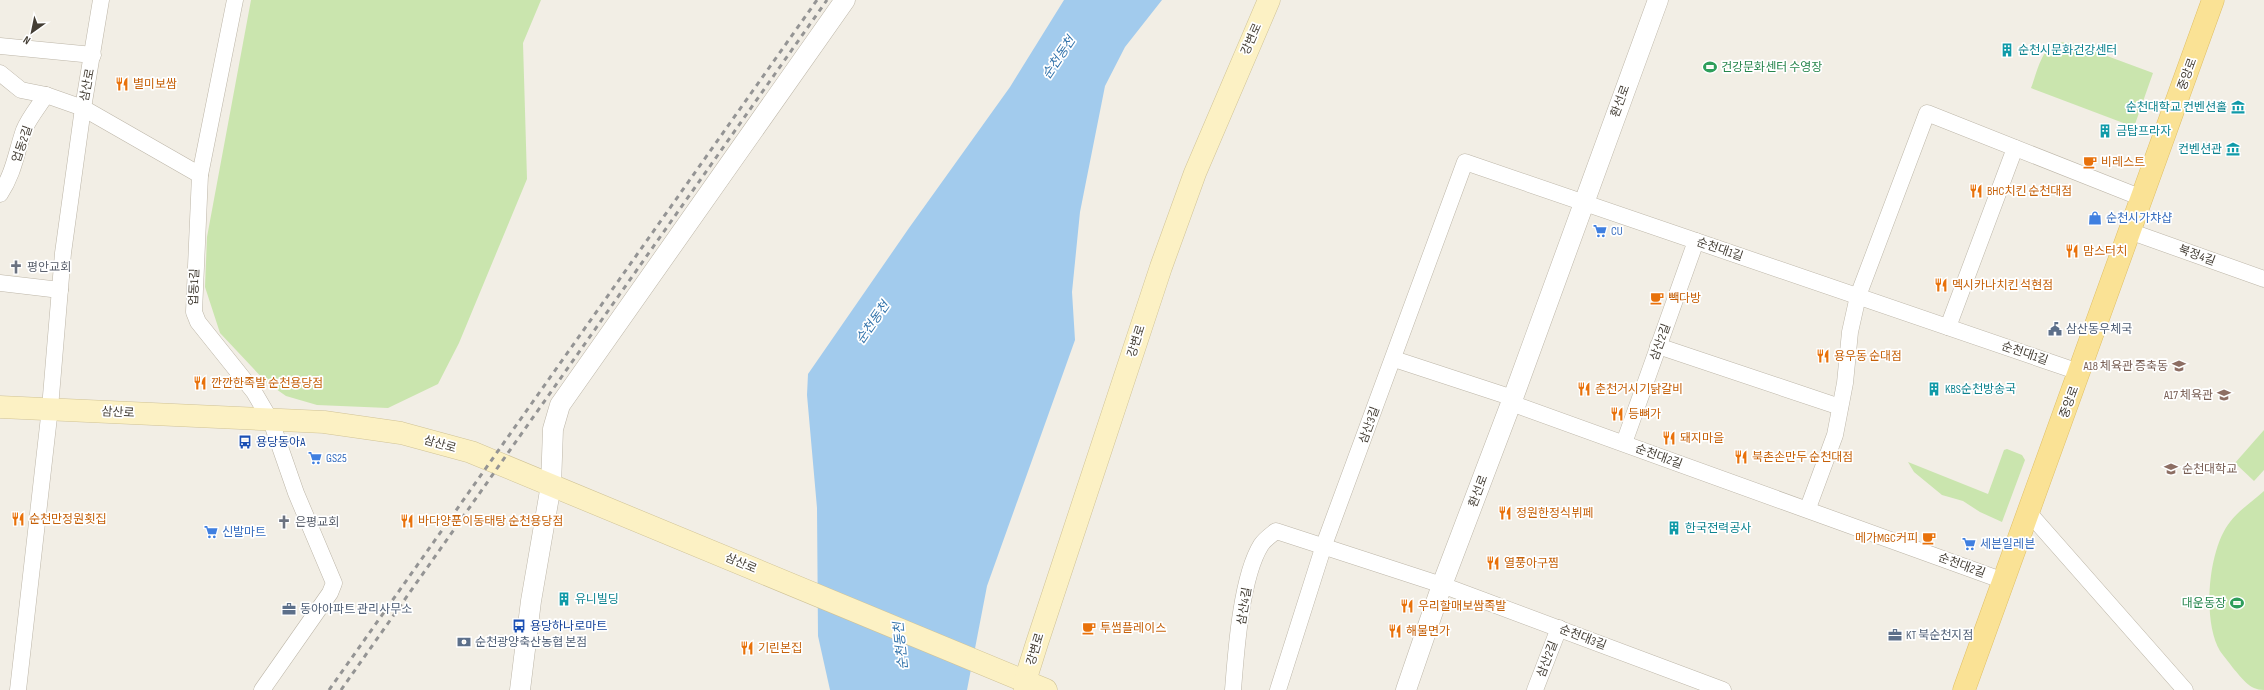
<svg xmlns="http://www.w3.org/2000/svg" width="2264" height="690" font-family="'Sofia Sans Condensed','Noto Sans KR',sans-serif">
<rect width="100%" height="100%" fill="#f2eee5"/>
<g fill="#cae5ae">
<path d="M251,0H541L523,43L527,179L459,343L438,384L388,408L317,405L286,396L266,382L220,333L205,287L207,237Z"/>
<path d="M2058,42L2072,43L2153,73L2134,127L2031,88C2037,73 2041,48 2058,42Z"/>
<path d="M2264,430V470L2254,481L2235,463Z"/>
<path d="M2007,449L2022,455L2025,460L2002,522L1980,512L1963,501L1942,495L1914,472L1908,462L1988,494L2004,450Z"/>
<path d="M2264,491V690C2249,690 2242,678 2233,668C2229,662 2224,657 2220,651C2202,621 2208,549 2230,522C2239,510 2253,501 2264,491Z"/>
</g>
<path fill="#a2cbed" d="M1064,0H1162L1125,47L1105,86L1080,212L1072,292L1075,340L987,586L967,690H830L818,636L817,508L807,395L808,374L909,228L1010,87Z"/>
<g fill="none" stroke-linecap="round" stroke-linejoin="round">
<g stroke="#bdb6a8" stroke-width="17">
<g id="minor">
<path d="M235,0L200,175L194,312L198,322L254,392L271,421L296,493L334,583L330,593L262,690"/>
<path d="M0,46L93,55"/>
<path d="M0,73L21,90L46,95L83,108L200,175"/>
<path d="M0,194C14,173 16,153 24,130C29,118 39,106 46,95"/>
<path d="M2129,231L2264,279"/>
<path d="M0,283L60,290"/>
<path d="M1948,327L2015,148"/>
<path d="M1658,346L1840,407"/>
<path d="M1394,359L1513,398"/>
<path d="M1511,403L2004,581"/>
<path d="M1624,443L1696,241"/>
<path d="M1808,508L1835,435L1845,383L1850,332L1858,296L1927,113L2142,198"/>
<path d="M2029,513L2185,690"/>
<path d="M18,690L50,408L63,253L83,108L101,0"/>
<path d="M1233,690C1236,652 1241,577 1261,545C1265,539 1271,535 1276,531L1442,585L1723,690"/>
<path d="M1278,690L1324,545L1465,162L2079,372"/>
<path d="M1535,690L1559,628"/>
</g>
</g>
<g stroke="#bdb6a8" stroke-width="21">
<g id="tertiary">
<path d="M520,690L531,601L551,485L553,429L560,405L845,0"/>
<path d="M1406,690L1442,585L1513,398L1658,0"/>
</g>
</g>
<g stroke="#d0c396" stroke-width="23">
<g id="secondary">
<path d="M0,407L324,422L401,433L471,452L1046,690"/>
<path d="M1025,690V681L1037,643L1161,267L1195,173L1269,0"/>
</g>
</g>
<g stroke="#dfbf66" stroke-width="23">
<path id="primary" d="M1964,690L2213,0"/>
</g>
<use href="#minor" stroke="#fff" stroke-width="16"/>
<use href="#tertiary" stroke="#fff" stroke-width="20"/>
<use href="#secondary" stroke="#fcf1c4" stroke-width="22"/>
<use href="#primary" stroke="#fae295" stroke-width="22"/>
<g stroke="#949494" stroke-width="3" stroke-dasharray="5 5" stroke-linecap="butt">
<path d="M329,690L817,0"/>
<path d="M341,690L827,0"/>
</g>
</g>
<defs>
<g id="building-bare" transform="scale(1.08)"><path d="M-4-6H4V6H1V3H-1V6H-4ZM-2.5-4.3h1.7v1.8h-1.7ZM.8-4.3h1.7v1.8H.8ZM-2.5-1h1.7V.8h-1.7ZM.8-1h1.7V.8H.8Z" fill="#0f9aa8" stroke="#fff" stroke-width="2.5" paint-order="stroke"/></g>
<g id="stadium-bare" transform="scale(1.08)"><path d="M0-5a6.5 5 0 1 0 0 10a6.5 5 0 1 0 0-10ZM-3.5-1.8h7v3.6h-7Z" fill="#2e9e5b" stroke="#fff" stroke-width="2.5" paint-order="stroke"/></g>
<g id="restaurant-bare" transform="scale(1.08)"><path d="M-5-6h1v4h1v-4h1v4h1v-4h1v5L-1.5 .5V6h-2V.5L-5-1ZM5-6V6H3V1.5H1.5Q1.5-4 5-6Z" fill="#e8710a" stroke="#fff" stroke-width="2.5" paint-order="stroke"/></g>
<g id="museum-bare" transform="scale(1.08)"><path d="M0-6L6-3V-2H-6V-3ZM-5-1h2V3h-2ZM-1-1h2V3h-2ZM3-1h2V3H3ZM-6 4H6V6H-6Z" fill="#0f9aa8" stroke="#fff" stroke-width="2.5" paint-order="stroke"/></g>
<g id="cafe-bare" transform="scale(1.08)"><path d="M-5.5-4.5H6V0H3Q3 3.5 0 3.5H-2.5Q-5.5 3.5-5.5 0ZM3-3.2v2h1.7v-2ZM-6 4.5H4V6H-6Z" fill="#e8710a" stroke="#fff" stroke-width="2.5" paint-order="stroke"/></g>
<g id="shop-bare" transform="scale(1.08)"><path d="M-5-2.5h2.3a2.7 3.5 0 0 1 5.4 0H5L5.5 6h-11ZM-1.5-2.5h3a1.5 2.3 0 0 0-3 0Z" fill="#3f7fe0" stroke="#fff" stroke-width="2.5" paint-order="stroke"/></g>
<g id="supermarket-bare" transform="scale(1.08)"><path d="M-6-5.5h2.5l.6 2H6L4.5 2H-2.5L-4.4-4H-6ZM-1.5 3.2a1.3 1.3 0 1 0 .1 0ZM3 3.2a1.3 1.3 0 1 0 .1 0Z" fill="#3f7fe0" stroke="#fff" stroke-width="2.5" paint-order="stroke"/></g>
<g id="church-bare" transform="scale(1.08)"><path d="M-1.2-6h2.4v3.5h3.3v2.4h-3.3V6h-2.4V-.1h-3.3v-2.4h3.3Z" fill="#6b7280" stroke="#fff" stroke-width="2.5" paint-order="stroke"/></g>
<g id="civic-bare" transform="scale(1.08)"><path d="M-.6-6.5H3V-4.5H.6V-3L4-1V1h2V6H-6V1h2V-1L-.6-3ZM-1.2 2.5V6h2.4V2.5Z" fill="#5c6f8a" stroke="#fff" stroke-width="2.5" paint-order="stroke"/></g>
<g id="university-bare" transform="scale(1.08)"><path d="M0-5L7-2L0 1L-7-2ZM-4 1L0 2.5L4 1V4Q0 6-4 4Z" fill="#8d6e63" stroke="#fff" stroke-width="2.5" paint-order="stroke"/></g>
<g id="bus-bare" transform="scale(1.08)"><path d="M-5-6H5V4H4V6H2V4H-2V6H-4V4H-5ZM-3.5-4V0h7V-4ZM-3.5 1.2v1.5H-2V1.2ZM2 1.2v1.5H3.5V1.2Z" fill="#1a4fb4" stroke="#fff" stroke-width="2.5" paint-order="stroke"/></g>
<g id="office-bare" transform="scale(1.08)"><path d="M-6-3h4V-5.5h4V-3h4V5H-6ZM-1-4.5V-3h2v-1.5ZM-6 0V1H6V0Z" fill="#5c6f8a" stroke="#fff" stroke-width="2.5" paint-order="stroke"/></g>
<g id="bank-bare" transform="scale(1.08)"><path d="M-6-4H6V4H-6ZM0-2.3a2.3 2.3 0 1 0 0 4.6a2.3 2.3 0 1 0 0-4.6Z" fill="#5c6f8a" stroke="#fff" stroke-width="2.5" paint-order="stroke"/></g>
</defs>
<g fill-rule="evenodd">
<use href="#building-bare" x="2007" y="50"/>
<use href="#stadium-bare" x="1710" y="67"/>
<use href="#restaurant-bare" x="122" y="84"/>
<use href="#museum-bare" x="2238" y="107"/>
<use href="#building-bare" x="2105" y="131"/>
<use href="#museum-bare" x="2233" y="149"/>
<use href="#cafe-bare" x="2090" y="162"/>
<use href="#restaurant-bare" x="1976" y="191"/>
<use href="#shop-bare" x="2095" y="218"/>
<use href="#supermarket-bare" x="1600" y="231"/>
<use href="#restaurant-bare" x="2072" y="251"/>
<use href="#church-bare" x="16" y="267"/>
<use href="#restaurant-bare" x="1941" y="285"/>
<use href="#cafe-bare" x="1657" y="298"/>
<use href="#civic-bare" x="2055" y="329"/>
<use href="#restaurant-bare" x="1823" y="356"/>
<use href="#university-bare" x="2179" y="366"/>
<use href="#restaurant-bare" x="200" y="383"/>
<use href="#restaurant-bare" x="1584" y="389"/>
<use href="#building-bare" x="1934" y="389"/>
<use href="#university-bare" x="2224" y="395"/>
<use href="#restaurant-bare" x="1617" y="414"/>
<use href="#restaurant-bare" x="1669" y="438"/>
<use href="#bus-bare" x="245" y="442"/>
<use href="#restaurant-bare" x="1741" y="457"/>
<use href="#supermarket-bare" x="315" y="458"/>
<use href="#university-bare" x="2171" y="469"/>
<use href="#restaurant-bare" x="1505" y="513"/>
<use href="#restaurant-bare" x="18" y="519"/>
<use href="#restaurant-bare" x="407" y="521"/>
<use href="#church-bare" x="284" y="522"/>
<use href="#building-bare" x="1674" y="528"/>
<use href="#supermarket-bare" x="211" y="532"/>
<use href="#cafe-bare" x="1929" y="538"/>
<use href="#supermarket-bare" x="1969" y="544"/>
<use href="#restaurant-bare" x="1493" y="563"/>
<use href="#building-bare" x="564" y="599"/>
<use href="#stadium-bare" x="2237" y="603"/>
<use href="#restaurant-bare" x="1407" y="606"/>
<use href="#office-bare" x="289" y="609"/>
<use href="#bus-bare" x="519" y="626"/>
<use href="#cafe-bare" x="1089" y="628"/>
<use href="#restaurant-bare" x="1395" y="631"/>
<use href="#office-bare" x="1895" y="635"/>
<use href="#bank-bare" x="464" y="642"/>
<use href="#restaurant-bare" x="747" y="648"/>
</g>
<g text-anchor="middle" stroke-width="3.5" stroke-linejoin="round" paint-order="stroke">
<g font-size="12" fill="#443e35" stroke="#fff">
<text transform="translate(1251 39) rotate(-66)" y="4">강변로</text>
<text transform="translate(2187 74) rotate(-70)" y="4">중앙로</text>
<text transform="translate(87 85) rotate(-79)" y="4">삼산로</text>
<text transform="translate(1620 101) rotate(-70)" y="4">환선로</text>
<text transform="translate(22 144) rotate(-71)" y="4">업동2길</text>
<text transform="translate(1720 249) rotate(19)" y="4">순천대1길</text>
<text transform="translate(2197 255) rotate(20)" y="4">북정4길</text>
<text transform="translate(194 287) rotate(-88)" y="4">업동1길</text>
<text transform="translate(1136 341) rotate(-72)" y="4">강변로</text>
<text transform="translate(1660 342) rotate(-70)" y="4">삼산2길</text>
<text transform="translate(2025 353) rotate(19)" y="4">순천대1길</text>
<text transform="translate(2069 402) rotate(-70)" y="4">중앙로</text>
<text transform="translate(118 412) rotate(3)" y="4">삼산로</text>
<text transform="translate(1369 425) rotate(-70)" y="4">삼산3길</text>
<text transform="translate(440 444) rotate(16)" y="4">삼산로</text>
<text transform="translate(1659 456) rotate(20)" y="4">순천대2길</text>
<text transform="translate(1478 491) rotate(-70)" y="4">환선로</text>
<text transform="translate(741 563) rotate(23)" y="4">삼산로</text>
<text transform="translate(1962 565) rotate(20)" y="4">순천대2길</text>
<text transform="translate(1244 606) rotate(-81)" y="4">삼산4길</text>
<text transform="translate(1583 637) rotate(21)" y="4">순천대3길</text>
<text transform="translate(1035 649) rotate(-73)" y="4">강변로</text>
<text transform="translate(1547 659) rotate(-69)" y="4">삼산2길</text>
</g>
<g font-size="12" fill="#0d838f" stroke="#fff" text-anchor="start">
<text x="2018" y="54">순천시문화건강센터</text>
<text x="2227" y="111" text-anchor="end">순천대학교 컨벤션홀</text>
<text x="2116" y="135">금탑프라자</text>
<text x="2222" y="153" text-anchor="end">컨벤션관</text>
<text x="1945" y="393">KBS순천방송국</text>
<text x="1685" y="532">한국전력공사</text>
<text x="575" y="603">유니빌딩</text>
</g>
<g font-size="12" fill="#27864d" stroke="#fff" text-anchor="start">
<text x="1721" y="71">건강문화센터 수영장</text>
<text x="2226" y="607" text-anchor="end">대운동장</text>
</g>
<g font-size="12" fill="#c56008" stroke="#fff" text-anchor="start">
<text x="133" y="88">별미보쌈</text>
<text x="2101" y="166">비레스트</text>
<text x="1987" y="195">BHC치킨 순천대점</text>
<text x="2083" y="255">맘스터치</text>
<text x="1952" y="289">멕시카나치킨 석현점</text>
<text x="1668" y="302">빽다방</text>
<text x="1834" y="360">용우동 순대점</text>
<text x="211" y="387">깐깐한족발 순천용당점</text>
<text x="1595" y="393">춘천거시기닭갈비</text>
<text x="1628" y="418">등뼈가</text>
<text x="1680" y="442">돼지마을</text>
<text x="1752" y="461">북촌손만두 순천대점</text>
<text x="1516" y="517">정원한정식뷔페</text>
<text x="29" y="523">순천만정원횟집</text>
<text x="418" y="525">바다양푼이동태탕 순천용당점</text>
<text x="1918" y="542" text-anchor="end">메가MGC커피</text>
<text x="1504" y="567">열풍아구찜</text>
<text x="1418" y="610">우리할매보쌈족발</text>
<text x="1100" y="632">투썸플레이스</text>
<text x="1406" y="635">해물면가</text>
<text x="758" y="652">기린본집</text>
</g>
<g font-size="12" fill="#366cbe" stroke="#fff" text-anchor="start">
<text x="2106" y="222">순천시가챠샵</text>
<text x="1611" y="235">CU</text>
<text x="326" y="462">GS25</text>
<text x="222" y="536">신발마트</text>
<text x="1980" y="548">세븐일레븐</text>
</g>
<g font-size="12" fill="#5b616d" stroke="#fff" text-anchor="start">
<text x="27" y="271">평안교회</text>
<text x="295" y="526">은평교회</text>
</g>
<g font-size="12" fill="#4e5e75" stroke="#fff" text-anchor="start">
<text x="2066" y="333">삼산동우체국</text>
<text x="300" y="613">동아아파트 관리사무소</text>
<text x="1906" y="639">KT 북순천지점</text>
<text x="475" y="646">순천광양축산농협 본점</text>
</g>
<g font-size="12" fill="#785e54" stroke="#fff" text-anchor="end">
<text x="2168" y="370">A18 체육관 증축동</text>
<text x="2213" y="399">A17 체육관</text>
<text x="2182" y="473" text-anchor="start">순천대학교</text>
</g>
<g font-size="12" fill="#164399" stroke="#fff" text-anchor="start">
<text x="256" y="446">용당동아A</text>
<text x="530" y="630">용당하나로마트</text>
</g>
<g font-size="13" font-style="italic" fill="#3273ab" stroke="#fff">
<text transform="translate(1058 57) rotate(-56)" y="5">순천동천</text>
<text transform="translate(872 322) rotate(-55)" y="5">순천동천</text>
<text transform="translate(900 646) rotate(-96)" y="5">순천동천</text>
</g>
</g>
<g transform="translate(32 32) rotate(213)" stroke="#ffffff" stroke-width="3" paint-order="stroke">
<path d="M0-3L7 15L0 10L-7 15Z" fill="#443e35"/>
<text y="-6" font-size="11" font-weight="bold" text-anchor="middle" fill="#443e35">N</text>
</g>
</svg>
